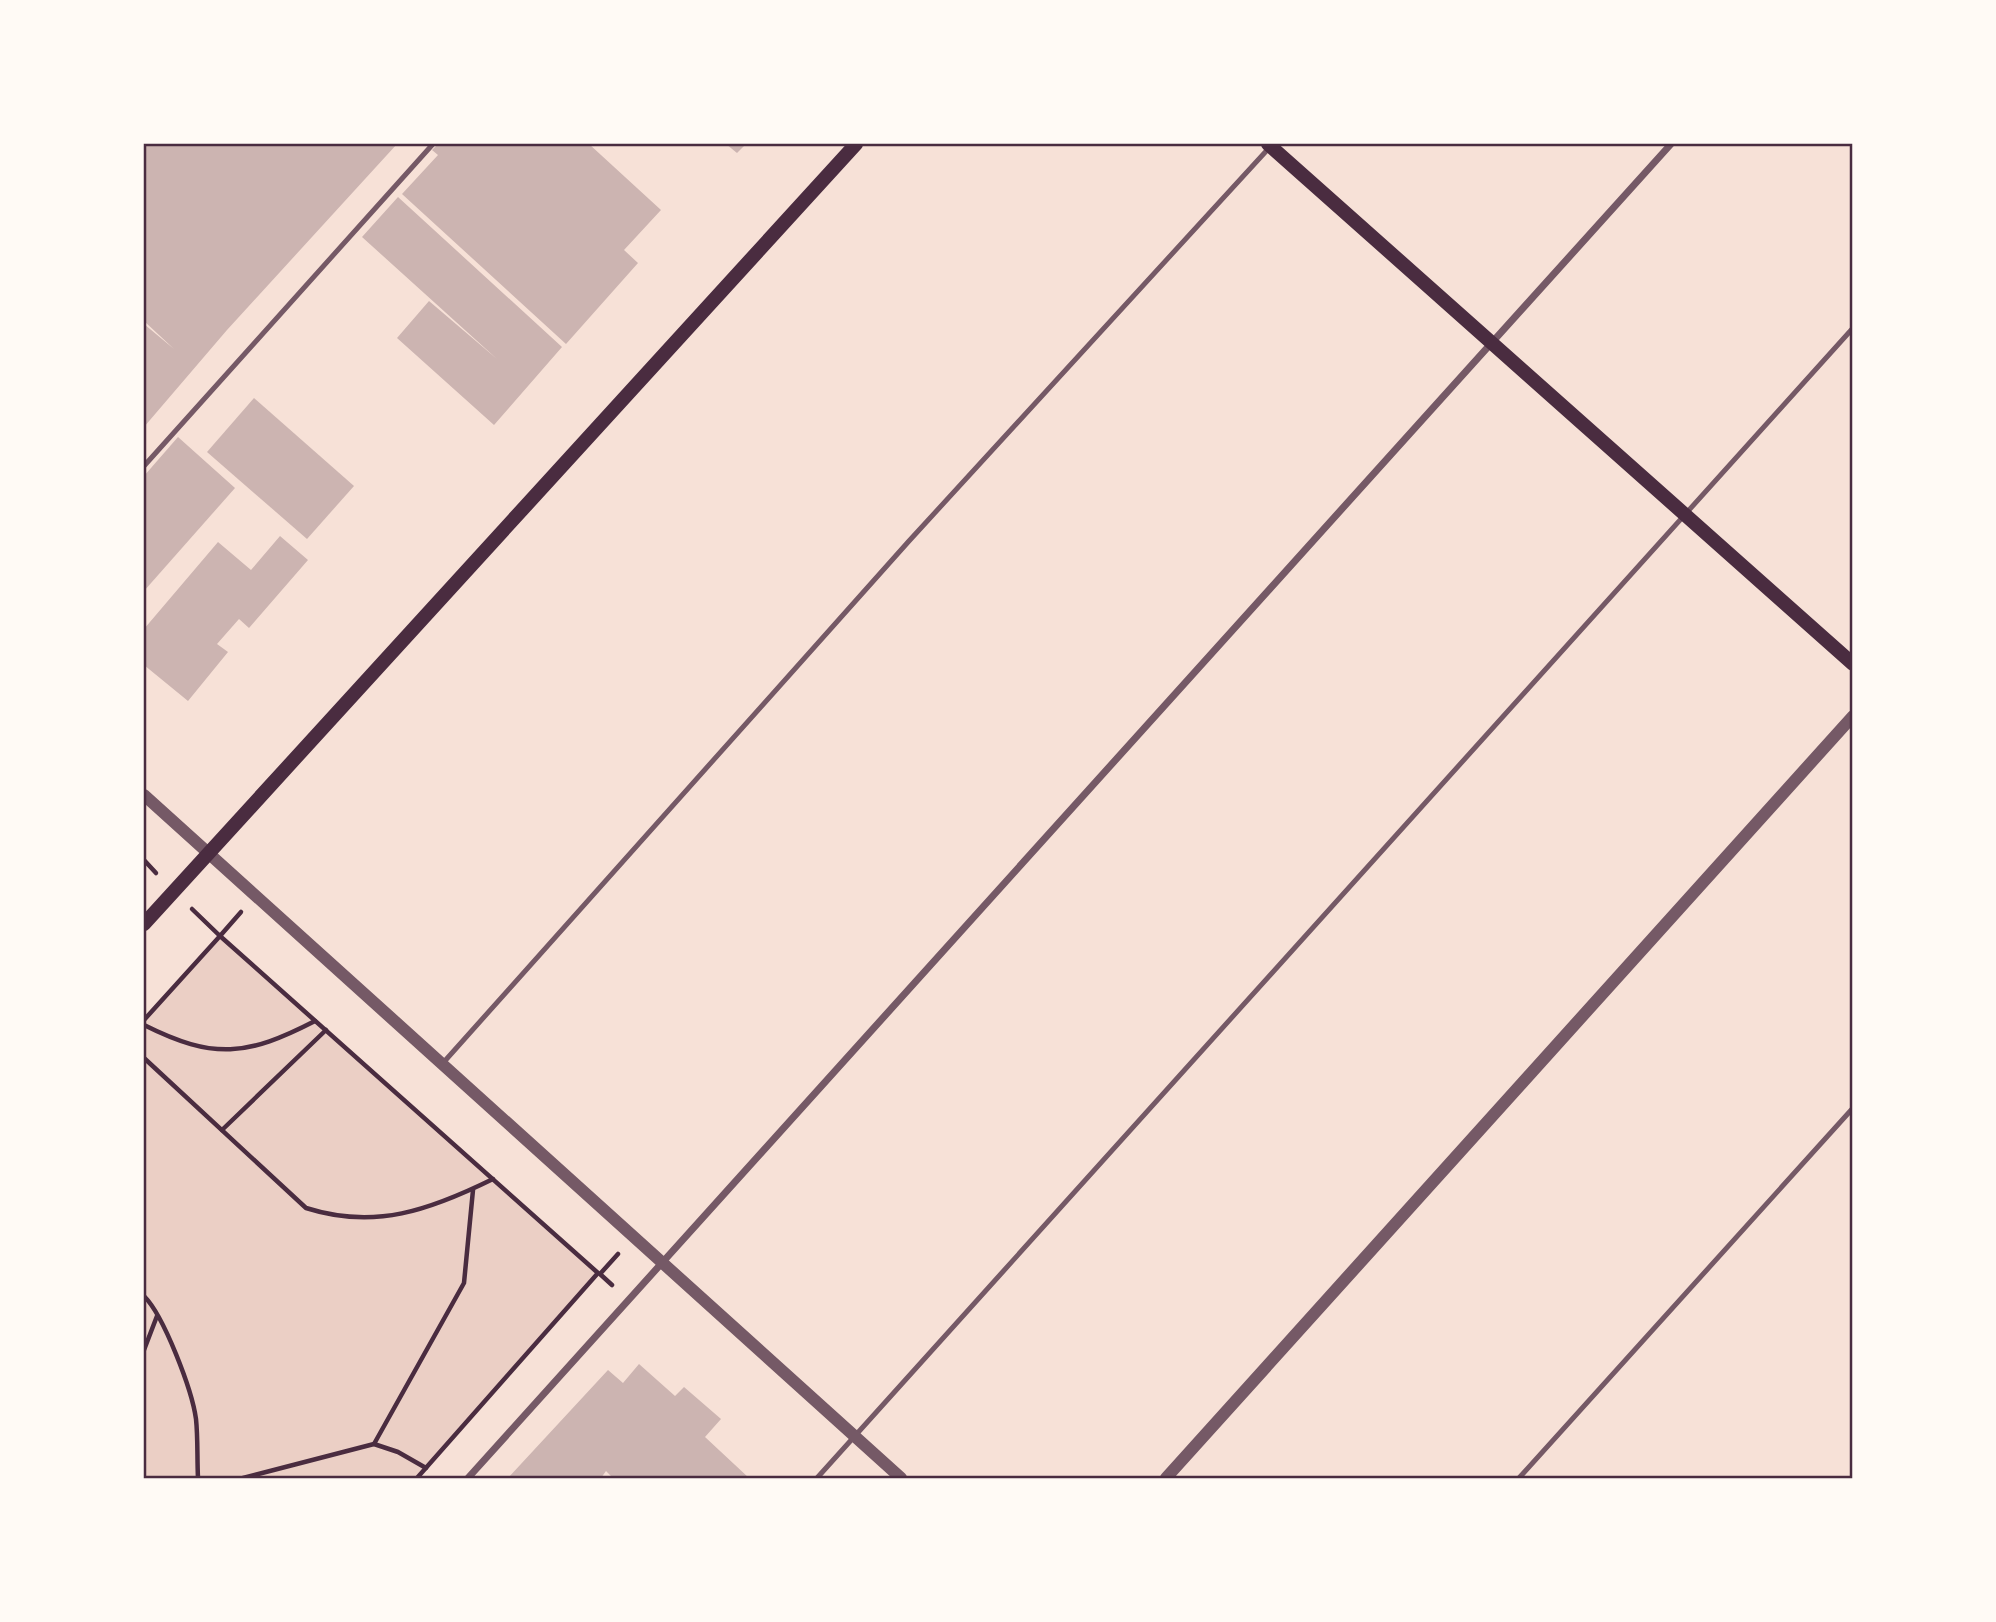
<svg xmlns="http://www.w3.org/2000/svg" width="1996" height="1622" font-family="Arial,sans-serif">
<rect width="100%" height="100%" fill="#f7e1d7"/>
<path fill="#ebcfc5" d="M219,935L600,1274L417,1478H144V1019Z"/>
<g fill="#ccb4b1">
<path d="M144,144H397L227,330L144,427V324L174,349L144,321Z"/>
<path d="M438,144H589L661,210L624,250L638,263L566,344L402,194L438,155L432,150Z"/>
<path d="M726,144H746L737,153Z"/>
<path d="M398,197L562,347L494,425L397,338L429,301L497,359L362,237Z"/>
<path d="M254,398L354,486L307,539L207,452Z"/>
<path d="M178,437L235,488L144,591V476Z"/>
<path d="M280,536L308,560L249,628L239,619L217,644L228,652L188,701L144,665V629L218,542L251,570Z"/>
<path d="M639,1364L675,1396L684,1387L721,1419L705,1437L749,1478H613L606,1471L601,1478H508L608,1370L623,1383Z"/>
</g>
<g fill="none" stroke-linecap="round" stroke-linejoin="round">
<g stroke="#4a2c40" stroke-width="4.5">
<path d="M144,860L156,873"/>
<path d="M192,909L220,936L241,912"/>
<path d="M144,1020L220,936L598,1273L417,1478"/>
<path d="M144,1025C214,1060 247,1056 315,1021"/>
<path d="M144,1058L306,1208C375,1230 430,1210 493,1179"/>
<path d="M222,1130L326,1030"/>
<path d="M612,1285L600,1274L618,1254"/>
<path d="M144,1296C164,1316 192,1390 196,1419C198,1438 197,1459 198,1478"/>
<path d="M144,1350L157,1316"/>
<path d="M374,1444L464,1283L473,1190"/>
<path d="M243,1478L374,1444L398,1452L426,1468"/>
</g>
<g stroke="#755966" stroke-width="5">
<path d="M144,466L433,144"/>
<path d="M443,1063L909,541L1269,148"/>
<path d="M817,1478L1853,328"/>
<path d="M1519,1478L1853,1108"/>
</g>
<path stroke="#755966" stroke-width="7" d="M468,1478L1671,144"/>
<g stroke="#755966" stroke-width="12">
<path d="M144,795L901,1478"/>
<path d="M1166,1478L1853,716"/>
</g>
<g stroke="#4a2c40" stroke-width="14">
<path d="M1268,144L1853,664"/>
<path d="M144,924L856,144"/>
</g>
</g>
<rect width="1996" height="1622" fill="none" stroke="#fffaf5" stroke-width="290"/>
<rect x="145" y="145" width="1706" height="1332" fill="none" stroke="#4a2c40" stroke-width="2.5"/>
</svg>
